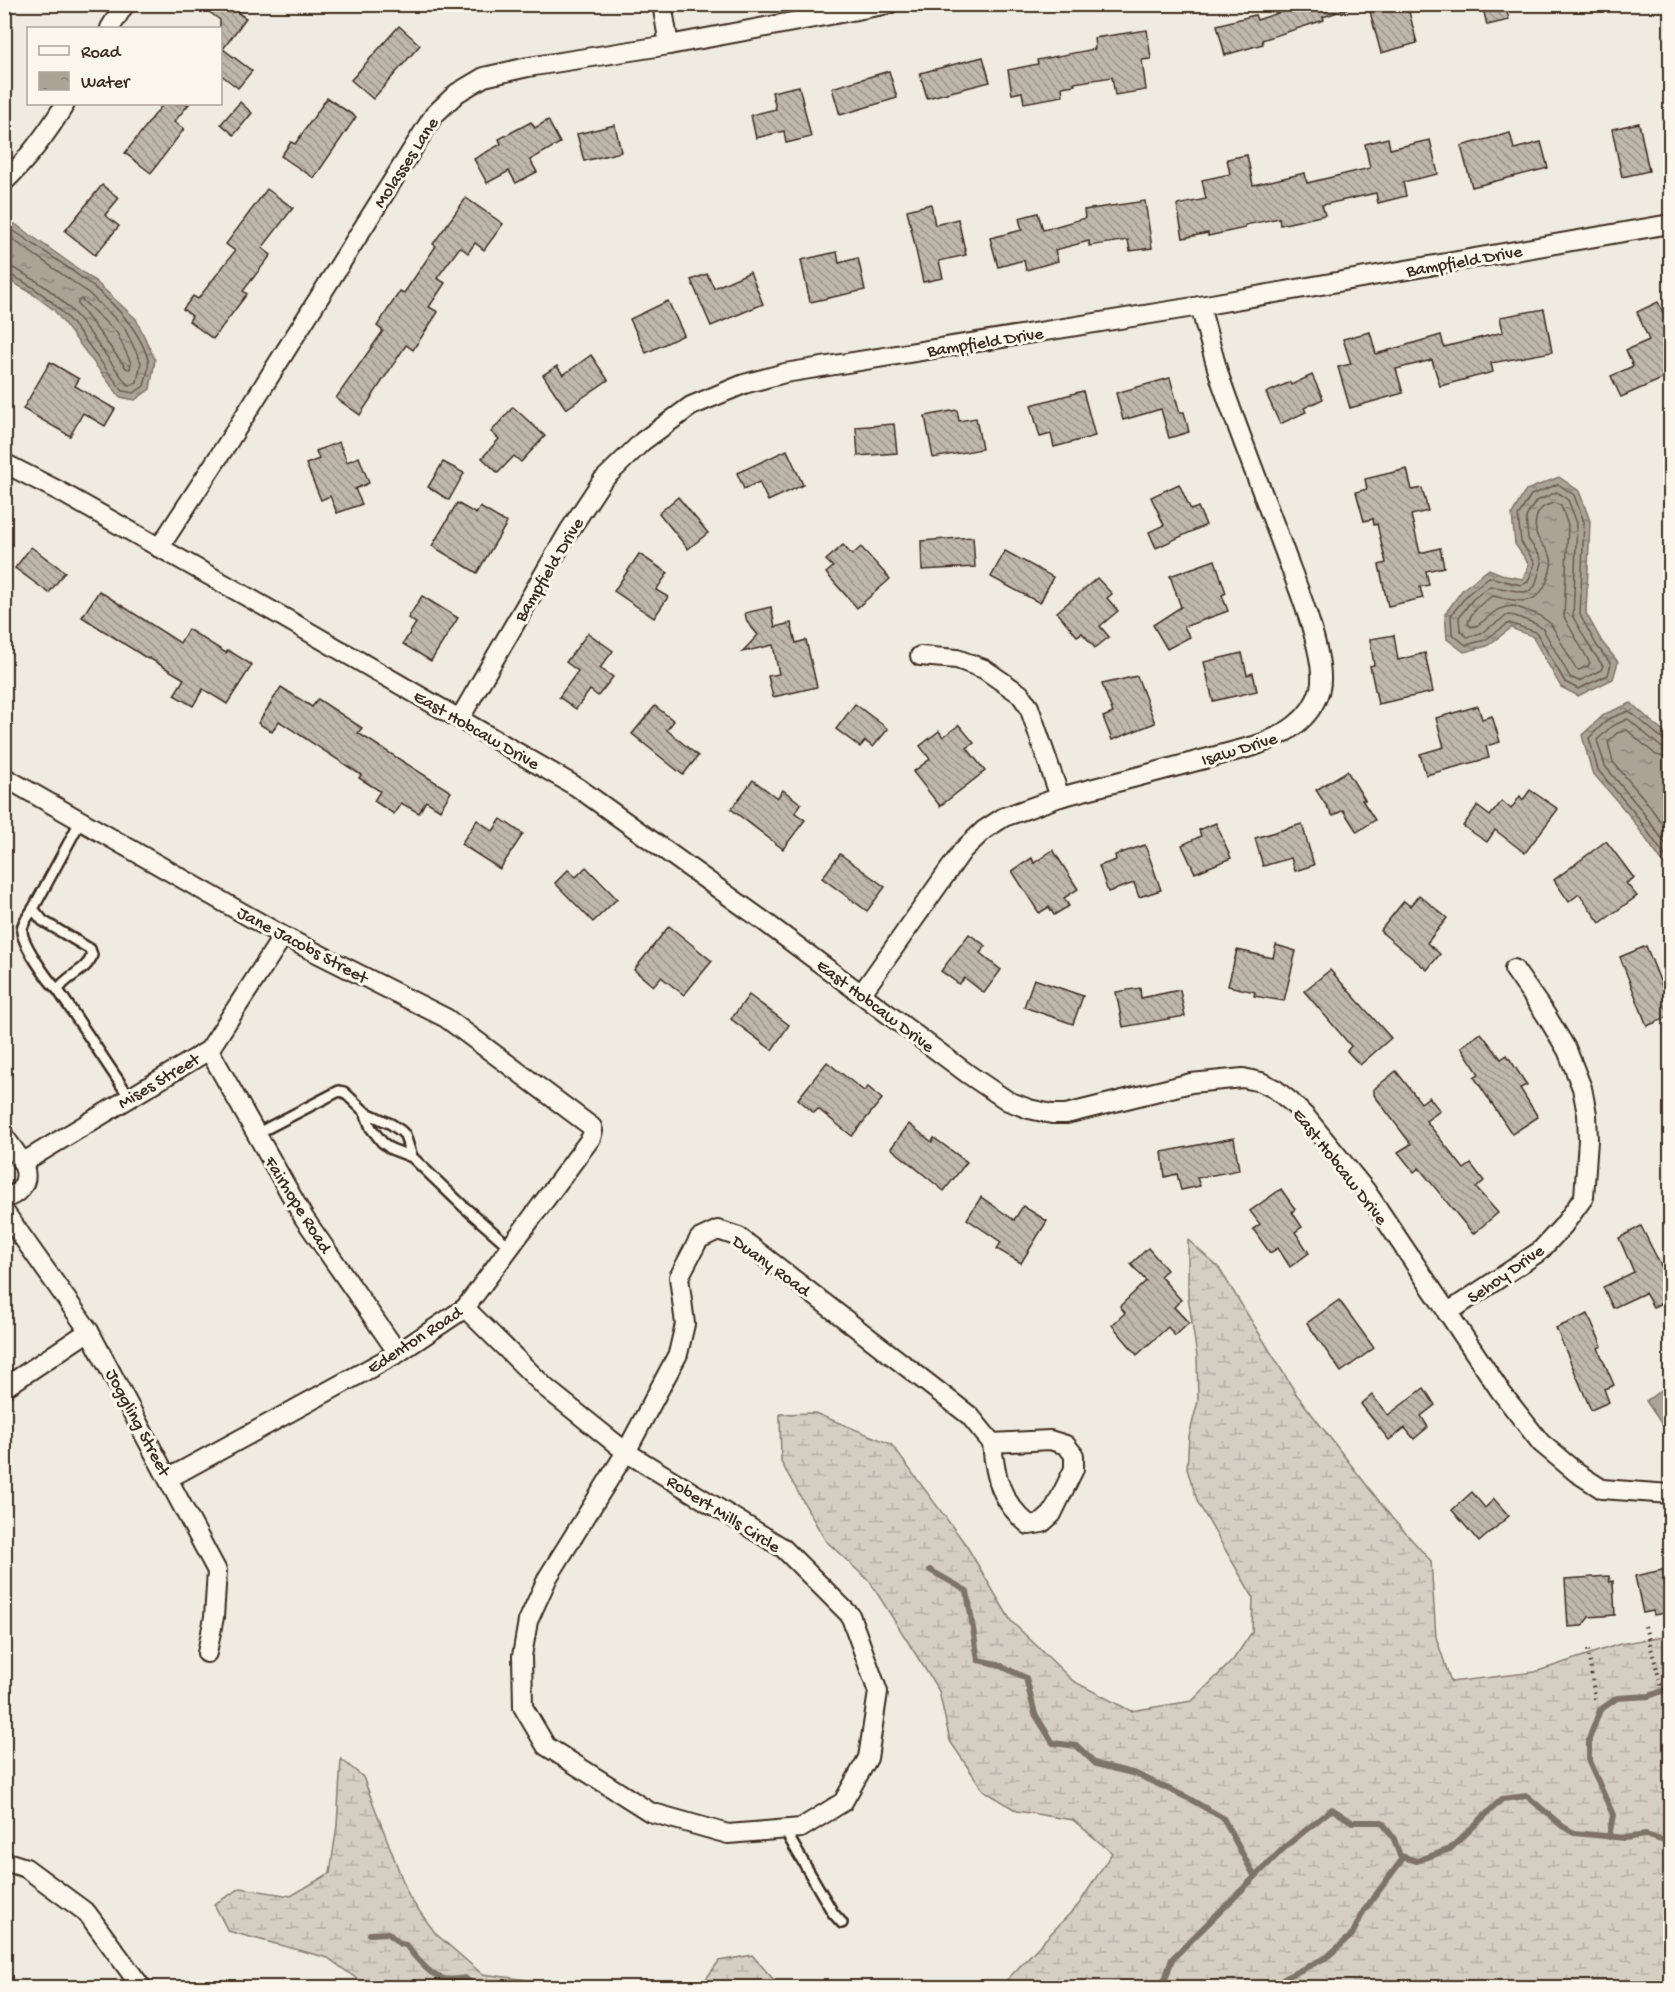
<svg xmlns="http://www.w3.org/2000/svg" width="1675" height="1992" font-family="'Gochi Hand',sans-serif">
<defs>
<pattern id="wetland-marsh" width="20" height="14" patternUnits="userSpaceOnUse" patternTransform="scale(1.5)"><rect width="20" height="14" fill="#d5cec3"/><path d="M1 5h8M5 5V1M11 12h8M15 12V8" fill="none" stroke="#b8b1a7"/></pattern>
<pattern id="water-ripples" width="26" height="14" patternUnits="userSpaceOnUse" patternTransform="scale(1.5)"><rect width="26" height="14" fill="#aca397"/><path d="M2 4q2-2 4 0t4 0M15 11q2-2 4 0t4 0" fill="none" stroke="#8d857b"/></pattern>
<pattern id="building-back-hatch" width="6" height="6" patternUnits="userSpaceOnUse" patternTransform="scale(1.5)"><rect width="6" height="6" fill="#c0b8ad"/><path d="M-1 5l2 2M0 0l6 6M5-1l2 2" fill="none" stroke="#9d968c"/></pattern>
</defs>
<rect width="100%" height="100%" fill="#f0ebe0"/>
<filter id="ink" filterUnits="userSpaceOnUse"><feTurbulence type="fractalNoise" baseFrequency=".0167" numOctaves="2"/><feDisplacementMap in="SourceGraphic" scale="12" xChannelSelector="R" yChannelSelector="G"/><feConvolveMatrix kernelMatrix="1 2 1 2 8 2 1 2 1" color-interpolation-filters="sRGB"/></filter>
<g filter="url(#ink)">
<g fill="url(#wetland-marsh)" stroke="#887c70" stroke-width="1.5">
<path d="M1188,1240L1219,1268L1297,1395L1392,1518L1431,1561L1436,1637L1451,1682L1535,1672L1620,1644L1670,1635V1987H1000L1079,1904L1112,1853L1073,1820L1017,1811L983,1790L950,1741L939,1691L870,1582L825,1540L781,1462L780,1414L815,1413L891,1444L966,1545L1011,1621L1073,1681L1131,1711L1192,1701L1233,1660L1252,1632L1253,1597L1198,1503L1187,1469L1189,1436L1198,1401L1197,1356L1188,1296Z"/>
<path d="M341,1759L363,1777L409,1897L436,1934L482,1974L537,1981L598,1984L605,1987H368L328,1958L228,1931L214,1904L241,1888L291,1896L330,1873L337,1825Z"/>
<path d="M752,1955L774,1980L776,1987H700L719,1961Z"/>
</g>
<g fill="url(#water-ripples)" stroke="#7f7367" stroke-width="1.5">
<path d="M15,224L95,281L136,319L155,360L150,389L135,400L120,397L54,310L30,292L5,278V225Z"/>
<path d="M1559,477L1579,491L1590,521L1586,613L1602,642L1618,662L1613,679L1578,696L1561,687L1532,636L1511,628L1487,646L1464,652L1447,639L1445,614L1463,589L1489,569L1506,576L1523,579L1529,564L1515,544L1512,514L1526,490Z"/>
<path d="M1631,703L1670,738V873L1629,815L1592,772L1582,735L1605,714Z"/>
<path d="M1670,1384V1436L1646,1401Z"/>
</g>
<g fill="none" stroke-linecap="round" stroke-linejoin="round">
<g stroke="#685a4e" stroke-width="1.5">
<path d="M4,230L14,231C60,263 131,302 148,359C150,366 146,378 144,386L134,393L123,391C90,351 69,306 22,281C16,278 11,274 4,274"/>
<path d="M4,238L12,239L86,291L124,327L141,362L137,382L132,385L127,384C95,343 74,300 26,275C19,271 13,266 4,266"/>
<path d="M81,299L117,333L131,363L130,369L126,368L78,304V301Z"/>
<path d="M1558,484L1574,495L1584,522L1580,615L1597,646L1611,664L1608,675L1578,689L1565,682L1536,632L1509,623L1485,640L1466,645L1452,634L1451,615L1468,594L1489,577L1521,585L1528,582L1535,563L1521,542L1518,516L1531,495Z"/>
<path d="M1557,492L1568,500L1577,523L1573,617L1591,649L1603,666L1601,670L1579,681L1570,677L1543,629L1536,624L1515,616L1508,615L1481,633L1467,637L1460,630L1459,617L1473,599L1490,586L1522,592L1529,591L1535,586L1542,563L1540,556L1528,539L1526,517L1536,501Z"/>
<path d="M1555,503L1561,506L1568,525L1564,617L1590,663L1588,666L1579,670L1576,669L1551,624L1539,615L1514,606L1506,607L1497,610L1478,625L1471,627L1468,624C1470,612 1482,603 1492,596C1515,600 1535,610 1547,581C1549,573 1553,566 1551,558C1549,550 1542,545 1538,538C1534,530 1534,515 1542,508C1545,505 1551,504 1555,503Z"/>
<path d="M1670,742L1664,740L1629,711L1608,719L1589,738L1598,770L1633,811L1670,863"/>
<path d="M1670,749L1661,747L1628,719L1612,726L1597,740L1605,766L1639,807L1670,850"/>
<path d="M1670,758L1656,755L1627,730L1617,733L1608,742L1613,762L1646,801L1670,835"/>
</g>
<g stroke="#7f7367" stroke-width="6">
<path d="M930,1570L967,1591L978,1660L997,1664L1026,1678L1035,1714L1053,1743L1077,1746L1096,1764L1136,1774L1188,1798L1223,1818L1255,1877"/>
<path d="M1609,1837L1613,1815L1589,1761V1739L1600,1710L1617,1698L1649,1696L1670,1688"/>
<path d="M370,1934L388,1933L400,1944L406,1945C413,1955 430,1975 441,1978C449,1981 458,1979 465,1978L477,1988"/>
<path d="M1162,1988L1172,1959L1286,1846L1332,1809L1352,1822H1382L1394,1839L1400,1856L1417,1861L1450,1849L1502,1799L1527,1796L1562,1826L1574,1833L1625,1838L1646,1835L1670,1843"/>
<path d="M1270,1988L1289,1976L1327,1957L1352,1935L1363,1912L1404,1857"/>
</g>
</g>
<g fill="url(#building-back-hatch)" stroke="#3b2a1e" stroke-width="1.5">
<path d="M199,4H244L238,13L246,18L223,49L252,71L238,88L220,74V20Z"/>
<path d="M1305,4H1351L1352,7L1323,17L1324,20L1262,40L1263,44L1225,55L1217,25L1255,15L1257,20Z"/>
<path d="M1368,4H1407L1417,43L1381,53Z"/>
<path d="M1482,4H1505L1509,20L1487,25Z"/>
<path d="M399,26L420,45L373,99L351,80Z"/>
<path d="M1147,30L1151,59L1142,60L1146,90L1115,95L1112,77L1074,83L1075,85L1062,87L1063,96L1024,103L1022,92L1012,94L1008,70L1038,64L1037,60L1095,49L1094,38Z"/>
<path d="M983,57L990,82L927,98L920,73Z"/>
<path d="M889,71L897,98L840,115L832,88Z"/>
<path d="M799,86L811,137L786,143L784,131L756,138L751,115L776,109L772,92Z"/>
<path d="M327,98L356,117L314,178L281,156L291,142L295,144Z"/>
<path d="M240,102L252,113L234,135L221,124Z"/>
<path d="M163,104H189L174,122L184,129L151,173L125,153Z"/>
<path d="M548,120L560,143L530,160L537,172L516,183L509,171L487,183L474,159L501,144L499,139L531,122L535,128Z"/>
<path d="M1639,123L1649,171L1622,177L1612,129Z"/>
<path d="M615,125L621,152L584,161L577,134Z"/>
<path d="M1510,133L1514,149L1541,142L1548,168L1472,187L1461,146Z"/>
<path d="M1388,138L1390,149L1430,140L1438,174L1403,182L1406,196L1378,203L1376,193L1322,205L1325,215L1280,225L1279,218L1245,225V228L1208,236V233L1183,238L1177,205L1206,199L1202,180L1230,174L1227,159L1247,155L1253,185L1305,173L1307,183L1370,168L1365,144Z"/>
<path d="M102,185L119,198L105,215L119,226L95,255L65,231Z"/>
<path d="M267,189L293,208L262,248L271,255L243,291L247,294L213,339L189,321L192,316L183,309L193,296L198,299L235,251L226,244Z"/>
<path d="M466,198L503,224L484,250L475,243L468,253L460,247L437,278L445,283L429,307L438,312L413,350L406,345L360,415L336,398L383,331L377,326L400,291L404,293L436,246L433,244Z"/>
<path d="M1145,201L1152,248L1130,251L1128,240L1089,246V241L1055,250L1058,261L1026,270L1024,260L998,267L990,238L1022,230L1019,218L1038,213L1043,230L1085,218L1084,210Z"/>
<path d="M931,204L935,225L958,219L966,255L939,261L943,278L923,282L907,210Z"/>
<path d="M837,252L839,263L858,258L865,290L810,302L801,260Z"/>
<path d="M750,272L763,304L711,326L691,280L707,274L714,288Z"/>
<path d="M668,301L684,335L646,353L630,319Z"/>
<path d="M1658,302L1671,329V375L1621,397L1611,376L1633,366L1626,350L1649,340L1637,312Z"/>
<path d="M1544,309L1552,352L1491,363L1493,372L1440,386L1432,360L1396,369L1403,393L1350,408L1338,367L1351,364L1343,339L1370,332L1376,354L1441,335L1444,347L1503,332L1500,317Z"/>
<path d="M591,355L608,380L566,409L543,375L557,366L563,375Z"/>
<path d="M50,362L79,379L75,386L115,409L105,426L83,413L70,436L23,409Z"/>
<path d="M1312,375L1323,399L1304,408L1306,412L1280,424L1266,393L1290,382L1291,385Z"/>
<path d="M1170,378L1180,413L1184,412L1189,432L1169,438L1161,409L1123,420L1116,393Z"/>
<path d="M1083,391L1095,436L1054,447L1051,434L1040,437L1031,405Z"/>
<path d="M513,407L545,436L521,462L514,456L498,473L482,458L499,439L491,432Z"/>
<path d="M957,410L959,421L976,418L982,449L933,458L925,416Z"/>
<path d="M894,424L897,453L858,456L856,427Z"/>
<path d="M339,442L347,462L359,457L369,483L355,489L362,504L337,513L330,496L321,500L306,464L319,459L316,451Z"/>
<path d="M787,450L803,485L768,501L759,482L744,489L737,473Z"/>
<path d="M443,462L464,473L449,500L428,487Z"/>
<path d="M1407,469L1412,490L1422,488L1428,511L1411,515L1420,553L1440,548L1444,567L1426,571L1429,585L1420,587L1423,598L1388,606L1379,565L1386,563L1377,524L1374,525L1373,519L1364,521L1356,492L1367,489L1365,479Z"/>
<path d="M1179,484L1191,510L1198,507L1206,525L1156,548L1149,532L1164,525L1151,497Z"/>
<path d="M678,497L708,533L688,549L659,513Z"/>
<path d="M457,503L476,514L480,507L507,523L477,573L432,546Z"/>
<path d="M973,537L975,567L922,570L921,541Z"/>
<path d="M843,545L852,555L861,547L890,579L857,608L826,573L833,567L826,560Z"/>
<path d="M31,547L65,572L49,593L15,568Z"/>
<path d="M1005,551L1053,577L1040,603L991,577Z"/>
<path d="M639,554L668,573L656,590L668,597L654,618L614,591Z"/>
<path d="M1215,560L1226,593L1222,595L1228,611L1184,627L1190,637L1167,649L1153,625L1181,607L1170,576Z"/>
<path d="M1097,578L1112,594L1107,598L1118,611L1100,626L1109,637L1095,648L1082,633L1077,636L1057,612Z"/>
<path d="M99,591L180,643L188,629L226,653L228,650L252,665L227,704L203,689L193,706L174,695L184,679L149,658L148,659L82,617Z"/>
<path d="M422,596L458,618L431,661L403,644L416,623L408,618Z"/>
<path d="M771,607L775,627L791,623L796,643L806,640L817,687L773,697L768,676L779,674L773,645L742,652L758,635L747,622L745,613Z"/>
<path d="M588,633L613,651L600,668L613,677L598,696L590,690L576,709L559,697L578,671L566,662Z"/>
<path d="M1394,635L1398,660L1425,653L1433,692L1378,704L1370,666L1374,665L1370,639Z"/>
<path d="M1242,653L1247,675L1253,673L1257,691L1213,701L1204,662Z"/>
<path d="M1137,676L1155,723L1112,740L1103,717L1113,713L1102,684Z"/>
<path d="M281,687L312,707L318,699L362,728L358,733L451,792L440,810L426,801L419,813L401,803L394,814L374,801L380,791L359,778L361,775L279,721L272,732L258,723Z"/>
<path d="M855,704L888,729L873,747L865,741L860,747L836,729Z"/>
<path d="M655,706L674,721L667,730L698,756L683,775L632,734Z"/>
<path d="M1478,706L1482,719L1492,716L1500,742L1486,746L1489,758L1426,775L1420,754L1444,747L1436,718Z"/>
<path d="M959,725L974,743L967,748L985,771L940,806L913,772L930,759L920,746L939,731L943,737Z"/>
<path d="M1347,771L1365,800H1362L1375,820L1357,832L1343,810L1333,816L1316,790Z"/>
<path d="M753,780L777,798L783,790L801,804L795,813L805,820L783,849L731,809Z"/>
<path d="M1530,790L1558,809L1525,853L1495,830L1487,842L1463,826L1477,806L1490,816L1502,801L1511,809L1520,796L1523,800Z"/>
<path d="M501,819L523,834L500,869L461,844L477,820L493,831Z"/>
<path d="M1216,823L1231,858L1195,873L1182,845L1201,836L1199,830Z"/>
<path d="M1302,824L1314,865L1295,871L1291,858L1263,866L1255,838Z"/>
<path d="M1606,841L1634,878L1626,883L1637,896L1600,923L1579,894L1569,902L1554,880Z"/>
<path d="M1145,845L1161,890L1139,897L1134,883L1108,892L1099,866L1116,860L1115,855Z"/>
<path d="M1053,850L1078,889L1064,898L1069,906L1054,915L1049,907L1039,913L1012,871L1032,858L1034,863Z"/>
<path d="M840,854L885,887L867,911L822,878Z"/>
<path d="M586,867L617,899L593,922L555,883L568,870L576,877Z"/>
<path d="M1419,895L1447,918L1427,943L1440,954L1427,970L1380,931L1404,901L1410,906Z"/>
<path d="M669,926L712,961L684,995L661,977L653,986L634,970Z"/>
<path d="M969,934L986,946L980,953L1001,970L984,993L965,978L959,984L941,971Z"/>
<path d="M1276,945L1296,951L1284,1001L1254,996L1255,992L1228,986L1237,950L1273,958Z"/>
<path d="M1646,946L1663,988L1671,986V1016L1647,1026L1620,957Z"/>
<path d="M1330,970L1391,1038L1360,1065L1347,1051L1351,1046L1304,991Z"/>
<path d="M1034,979L1083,996L1073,1024L1024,1007Z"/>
<path d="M1140,988L1141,998L1180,990L1185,1016L1123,1027L1116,992Z"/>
<path d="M749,995L789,1025L772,1050L731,1019Z"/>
<path d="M1481,1033L1501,1059L1507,1055L1527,1085L1520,1088L1538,1117L1512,1134L1474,1077L1479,1074L1461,1047Z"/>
<path d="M827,1062L864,1091L868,1087L882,1099L852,1136L818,1109L814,1113L798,1099Z"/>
<path d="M1396,1071L1421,1103L1429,1097L1440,1111L1426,1121L1464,1169L1471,1164L1484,1181L1476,1188L1498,1213L1473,1234L1419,1168L1414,1172L1398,1152L1411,1144L1374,1095V1089Z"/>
<path d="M909,1124L932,1142L934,1138L967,1162L944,1191L891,1148Z"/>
<path d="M1234,1138L1239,1170L1197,1178L1200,1186L1181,1190L1177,1174L1165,1177L1162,1152Z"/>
<path d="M1281,1189L1295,1209L1292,1212L1302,1227L1295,1232L1309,1253L1290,1267L1278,1248L1270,1253L1253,1229L1260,1224L1250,1211Z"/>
<path d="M981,1197L1014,1220L1023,1206L1047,1221L1021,1263L997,1249L1001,1242L967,1219Z"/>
<path d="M1641,1226L1671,1286V1299L1653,1307L1645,1293L1613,1308L1603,1287L1634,1272L1619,1238Z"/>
<path d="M1148,1248L1167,1270L1160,1276L1181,1300L1174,1307L1189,1323L1175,1336L1168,1327L1137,1355L1112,1325L1125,1313L1120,1306L1146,1281L1131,1264Z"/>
<path d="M1339,1300L1374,1348L1341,1372L1307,1323Z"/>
<path d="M1588,1314L1602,1346L1598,1348L1614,1385L1604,1389L1609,1402L1591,1410L1556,1328Z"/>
<path d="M1424,1388L1435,1405L1421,1416L1428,1427L1414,1439L1405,1428L1389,1440L1361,1404L1372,1395L1388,1415Z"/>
<path d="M1472,1492L1485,1508L1494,1499L1509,1516L1479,1542L1452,1510Z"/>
<path d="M1671,1568V1612L1654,1615L1653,1611L1643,1613L1635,1576Z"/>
<path d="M1609,1576L1610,1582L1613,1581L1615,1615L1589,1617L1582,1626L1568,1627L1565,1579Z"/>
</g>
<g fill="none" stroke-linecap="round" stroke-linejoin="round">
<g stroke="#3b2a1e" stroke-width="14">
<g id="lane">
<path d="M81,820L33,909L43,921L90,949L92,955C87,972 66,975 58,990L130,1098"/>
<path d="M33,909C29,915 22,923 22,930C21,942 48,981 58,990"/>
<path d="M365,1112L371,1128L382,1142L391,1149L412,1157L463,1206L510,1247"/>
<path d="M256,1134L339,1091L344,1092L365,1112L391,1124L401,1131L405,1135L412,1157"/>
<path d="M784,1829L833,1913L842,1923"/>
</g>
</g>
<g stroke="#3b2a1e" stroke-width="22">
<g id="street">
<path d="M662,4L669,45"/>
<path d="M110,28L125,4"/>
<path d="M4,182C28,159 48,132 65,104"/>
<path d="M4,463L59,491L283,617L577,787L765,922L968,1074L1008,1101L1029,1109L1052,1114H1066L1191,1083L1243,1078L1261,1082L1275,1089L1291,1102L1306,1117L1366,1191L1501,1392L1541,1443L1577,1473L1602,1489L1670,1494"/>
<path d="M159,548L227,444L434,115L457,93L484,77L528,67L669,45L889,4"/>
<path d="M920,656L957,659L984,669L1020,694L1029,707L1060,797"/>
<path d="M460,718L569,531L602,481L643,441L691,406L744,384L785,373L1200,306L1670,224"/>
<path d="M4,777L283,936L446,1018L592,1127L593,1131L591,1138L465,1308L398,1353L169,1478"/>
<path d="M862,993L963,850L984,830L1004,817L1060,797L1254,746C1283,736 1311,721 1320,689C1327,660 1299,590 1288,561C1266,501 1242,441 1221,381C1213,356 1207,331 1200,306"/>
<path d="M209,1050L304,1218L398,1353"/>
<path d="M4,1136C14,1151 35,1171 21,1188C17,1193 11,1197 4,1198"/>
<path d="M22,1163L209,1050L283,936"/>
<path d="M4,1211L89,1331L217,1571L214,1617L207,1653"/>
<path d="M465,1308L546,1388L626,1452L783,1548L850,1615L878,1692L868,1758L843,1802L801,1828L728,1834L650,1812L546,1746L523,1707L522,1656L528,1621L548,1577L626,1452L678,1354L685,1324L679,1277L699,1239L718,1230L739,1237L970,1416L992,1443L1050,1440L1066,1445L1074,1455V1469L1052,1514L1042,1523L1029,1525C1001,1502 995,1478 992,1443"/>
<path d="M1447,1313L1540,1251L1563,1226L1584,1197L1588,1140L1587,1114L1582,1088L1567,1050L1546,1015L1514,969"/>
<path d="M4,1388L89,1331"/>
<path d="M4,1861L26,1868L87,1913L142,1988"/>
</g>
</g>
<g stroke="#3b2a1e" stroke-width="4" stroke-dasharray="1.5 4.5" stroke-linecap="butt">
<path d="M1645,1626L1662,1688"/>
<path d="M1588,1650L1595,1699"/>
</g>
<use href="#lane" stroke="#fbf7ec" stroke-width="9"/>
<use href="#street" stroke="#fbf7ec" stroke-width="18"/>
</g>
</g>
<g text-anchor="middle" stroke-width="6" stroke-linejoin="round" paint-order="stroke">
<g font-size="18" fill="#3b2a1e" stroke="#fbf7ec">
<text transform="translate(405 162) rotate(-57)" y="6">Molasses Lane</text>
<text transform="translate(1464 260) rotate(-10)" y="6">Bampfield Drive</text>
<text transform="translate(985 341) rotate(-9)" y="6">Bampfield Drive</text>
<text transform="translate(548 569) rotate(-59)" y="6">Bampfield Drive</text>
<text transform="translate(477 729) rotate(30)" y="6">East Hobcaw Drive</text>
<text transform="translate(1239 748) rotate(-17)" y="6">Isaw Drive</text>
<text transform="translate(303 944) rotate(28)" y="6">Jane Jacobs Street</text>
<text transform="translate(876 1005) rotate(37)" y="6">East Hobcaw Drive</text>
<text transform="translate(158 1080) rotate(-31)" y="6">Mises Street</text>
<text transform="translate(1341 1166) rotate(52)" y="6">East Hobcaw Drive</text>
<text transform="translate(299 1204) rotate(58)" y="6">Fairhope Road</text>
<text transform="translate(772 1265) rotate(36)" y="6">Duany Road</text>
<text transform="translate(1505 1273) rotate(-35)" y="6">Sehoy Drive</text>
<text transform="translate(414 1339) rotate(-33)" y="6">Edenton Road</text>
<text transform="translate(139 1422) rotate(62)" y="6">Joggling Street</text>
<text transform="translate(724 1513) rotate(32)" y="6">Robert Mills Circle</text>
</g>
</g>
<rect width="1675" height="1992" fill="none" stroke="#fbf7ec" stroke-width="24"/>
<rect x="12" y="12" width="1651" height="1968" fill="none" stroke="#3b2a1e" stroke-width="2" filter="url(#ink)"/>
<rect x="27" y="27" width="195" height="78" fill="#fbf7ec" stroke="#aea59a" stroke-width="1.5"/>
<rect x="39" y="46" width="30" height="9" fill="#fbf7ec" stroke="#aea59a" stroke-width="1.5"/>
<text x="81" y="57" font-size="18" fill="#3b2a1e">Road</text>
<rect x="39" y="72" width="30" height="18" fill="url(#water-ripples)" stroke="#aea59a" stroke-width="1.5"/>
<text x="81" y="87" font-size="18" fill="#3b2a1e">Water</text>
</svg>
